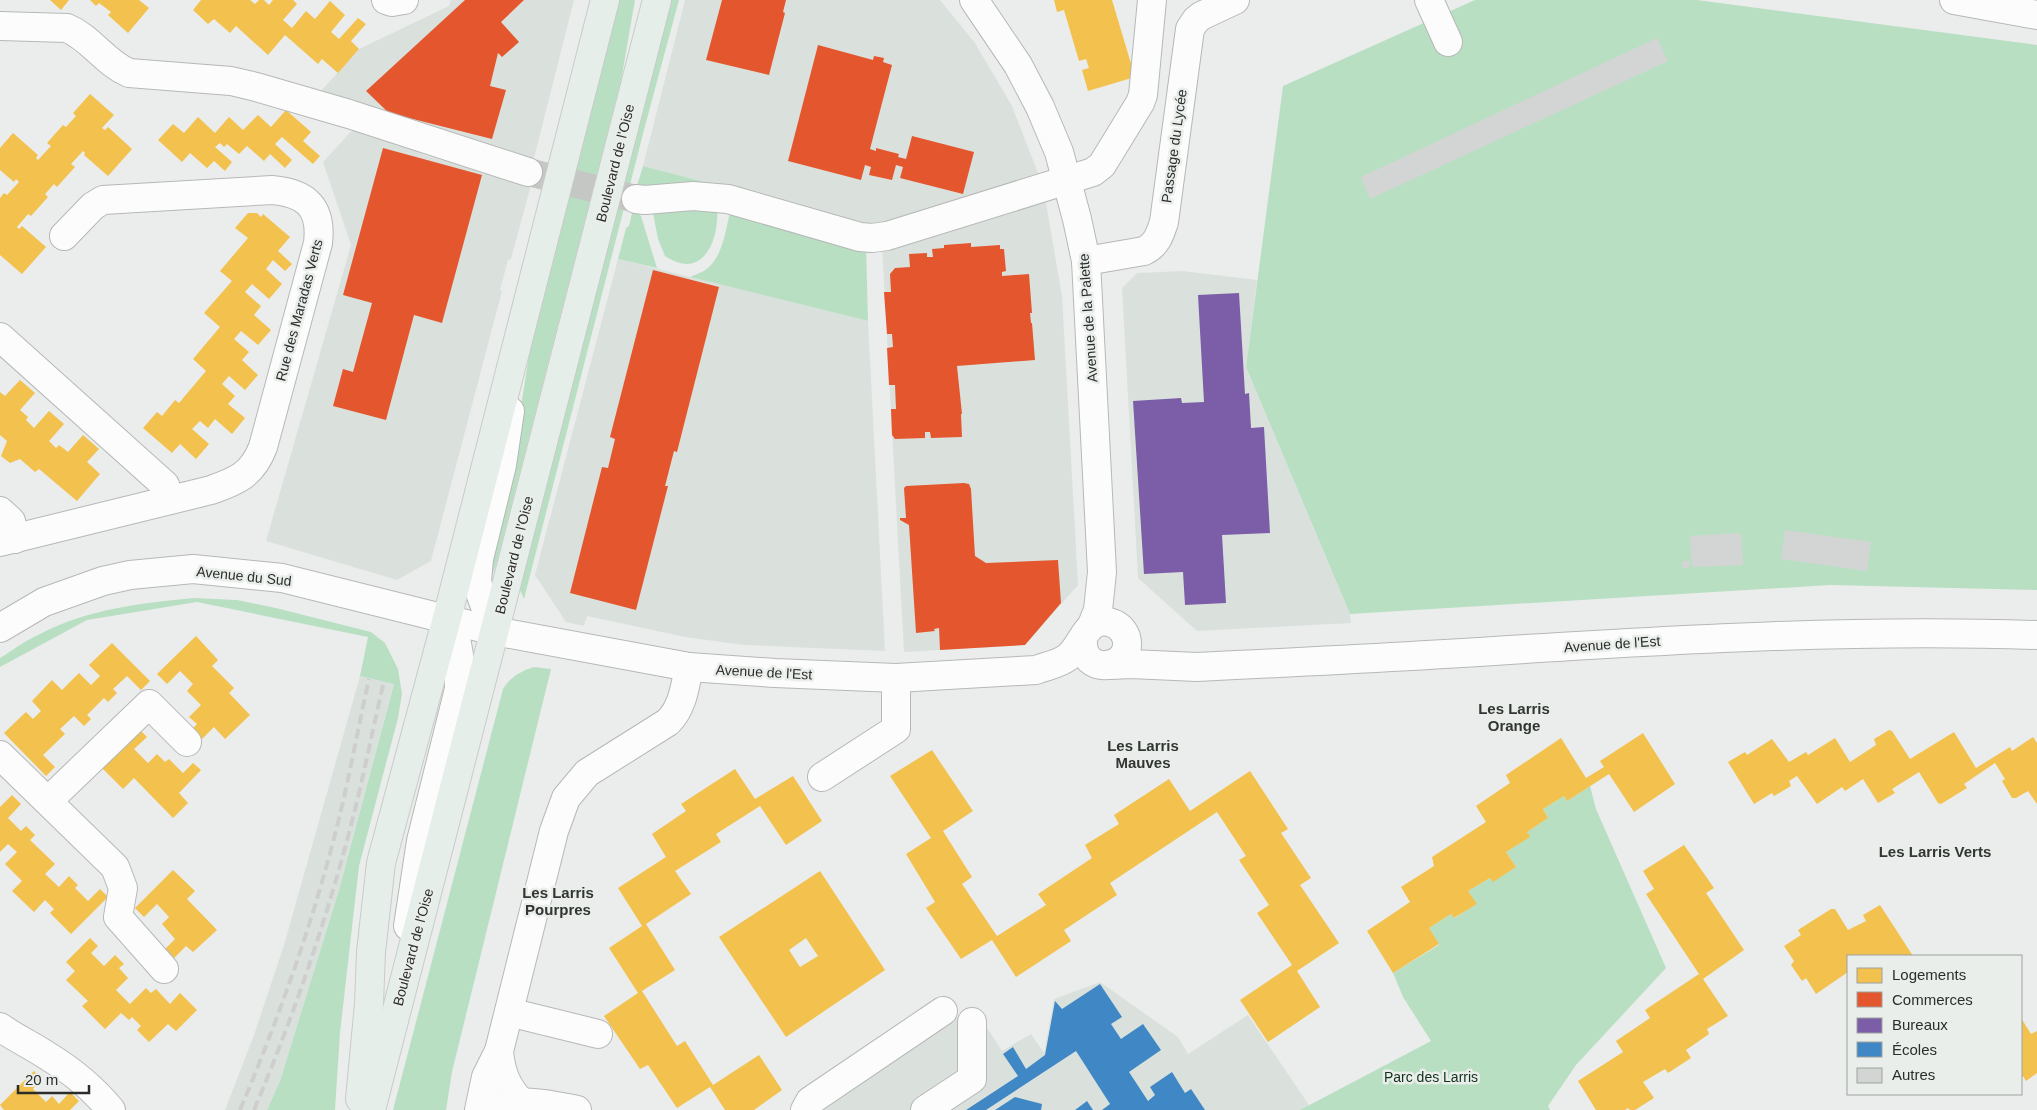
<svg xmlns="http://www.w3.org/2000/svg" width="2037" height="1110" font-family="Helvetica,sans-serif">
<rect width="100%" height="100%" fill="#ebedec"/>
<g fill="#dae1dc">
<path d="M451,0H574L533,162L321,95V91L359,49L449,6Z"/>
<path d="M685,0H940L975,43L1012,106L1040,178L880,227L643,166Z"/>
<path d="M356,126L403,144L424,155L531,185L511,259L508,260L500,290L502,291L431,561L397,580L266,541L351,245L323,162Z"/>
<path d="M1045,197L1062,296L1078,585L1025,645L904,652L882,246Z"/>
<path d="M618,259L868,321L885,651L744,645L685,637L587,616L584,626L566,622L535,575Z"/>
<path d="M1183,271L1257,280L1246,367L1350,614L1351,623L1197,631L1138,578L1122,288L1137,273Z"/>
<path d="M360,676L394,683L339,890L280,1081L267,1110H225L254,1035L284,945Z"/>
<path d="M1100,982L1178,1037L1188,1054L1248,1015L1309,1105L1310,1110H815L974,1007L1002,1051L1031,1034L1044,1053L1054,999Z"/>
</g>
<g fill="#b9dfc3">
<path d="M618,0H635L621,81L496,565L490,580L485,571L520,413L533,330Z"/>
<path d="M670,0H679L645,126L524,599L520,590V583Z"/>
<path d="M1475,0H1697L2037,45V590L1830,585L1350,614L1246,367L1283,86Z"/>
<path d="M643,166L864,223L863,227L635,192Z"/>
<path d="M717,206C720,238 704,282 665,256L658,239L652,208Z"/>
<path d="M633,209L641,216L657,268L618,259L626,228L629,226Z"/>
<path d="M730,212L866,243L868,321L690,277C697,274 706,271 711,265C723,252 726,229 730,212Z"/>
<path d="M194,598L237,600L276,608L371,632L385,643L398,669L402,694L398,718L359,866L340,1033L335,1110H267L280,1081L339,890L394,684L360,676L368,637L197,602L87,620L0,667V658C13,650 26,640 40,634C88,609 141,603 194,598Z"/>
<path d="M534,667L551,669L452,1072L446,1110H393L503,689C510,677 521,671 534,667Z"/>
<path d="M1590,786L1596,809L1666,968L1576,1065L1548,1106L1550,1110H1300L1431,1041L1403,997L1393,973L1439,945L1429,928L1451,914L1455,918L1476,904L1468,891L1490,878L1493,881L1516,867L1506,852L1529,837L1527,832L1548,818L1543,809L1564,796L1567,801Z"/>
</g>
<g fill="#f2c14e" fill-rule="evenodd">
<path d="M50,0H69L61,10Z"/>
<path d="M90,0H139L149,8L128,33L108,15L111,12L99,3L96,6Z"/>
<path d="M201,0H250L255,4L259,0H264L269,5L273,0H293L297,4L283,20L292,28L306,11L315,19L330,1L345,15L331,32L339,39L358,18L366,24L351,41L359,49L338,73L322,59L318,64L285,35L268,55L236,26L230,33L214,19L208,24L193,10Z"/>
<path d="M1054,0H1112L1135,77L1088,91L1082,70L1089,68L1086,59L1079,61L1064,10L1057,12Z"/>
<path d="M90,94L114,115L102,128L105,130L108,127L132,149L108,176L84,155L85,153L83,151L71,164L75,167L57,187L54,184L45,194L48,197L31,216L28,214L17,227L19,229L22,226L46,247L22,274L0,255V198L4,193L7,195L19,182L16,179L14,182L0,170V148L13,133L38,155L36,158L38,160L51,146L47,143L63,125L66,127L76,116L73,113Z"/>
<path d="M286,110L311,132L303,141L320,156L313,164L282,137L275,144L292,160L285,168L270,154L264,161L247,146L239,154L227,144L224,147L220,143L215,147L232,162L225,171L214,161L207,168L190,153L182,162L158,140L173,124L184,133L198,117L215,133L229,117L243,130L258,115L271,127Z"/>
<path d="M248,213H257L261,217L263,214L290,237L278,251L292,264L285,271L273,260L266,269L282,284L269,299L252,284L245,292L261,306L254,315L271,330L258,345L241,331L234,339L249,352L242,360L258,375L245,390L229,376L222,384L235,396L228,404L245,418L232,434L215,419L208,428L200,421L192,429L209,444L196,459L180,444L172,453L143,428L157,412L162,416L175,400L179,403L206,371L193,359L220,327L204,313L232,281L220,271L248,238L235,228Z"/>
<path d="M20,380L35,393L20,410L28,417L26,420L34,428L49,411L64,424L49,441L56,448L59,445L68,452L83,435L99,449L87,462L100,474L77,501L39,469L35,472L20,459L10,463L1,456L7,441L0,435V392L5,396Z"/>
<path d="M196,636L218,660L212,666L234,688L229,693L250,715L225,739L214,727L202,739L192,729L197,724L189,717L201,705L187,691L193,684L180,671L167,684L157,674Z"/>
<path d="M112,643L150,681L141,690L127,676L113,689L117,693L108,702L104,698L87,715L91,719L84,726L74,716L60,729L65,734L43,755L55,767L46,776L4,733L26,712L33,719L41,711L32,701L52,680L62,690L79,673L91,685L100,676L89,665Z"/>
<path d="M139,729L147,737L134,749L148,763L157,754L165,762L169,759L183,773L193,763L201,770L179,793L188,803L173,818L134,778L123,789L101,767Z"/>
<path d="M1889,730L1892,731L1910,759L1954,732L1976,768L2010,747L2012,751L2033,737L2037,743V804L2028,791L2016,798H2012L2002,781L2005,779L1995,763L1964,784L1967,788L1941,804L1938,803L1919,772L1892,789L1895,793L1878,803L1863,779L1845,791L1842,787L1817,804L1797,776L1789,781L1791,786L1774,796L1772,793L1754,804L1728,762L1745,752L1747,755L1772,739L1789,762L1806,752L1808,755L1835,738L1850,762L1876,745L1874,739Z"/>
<path d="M1643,733L1675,784L1634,812L1609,774L1567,801L1564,796L1543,809L1548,818L1527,832L1530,837L1506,852L1516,867L1493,882L1490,878L1468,891L1477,904L1454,918L1451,914L1429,928L1439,944L1393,973L1367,931L1410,902L1401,887L1434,866L1432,857L1486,822L1476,806L1510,783L1506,775L1561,738L1586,778L1604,767L1600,761Z"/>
<path d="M932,750L973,811L943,831L972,877L962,884L997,936L1046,905L1038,894L1092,858L1085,845L1119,824L1114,815L1169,779L1190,811L1250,771L1288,829L1281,833L1311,878L1300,885L1339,943L1297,971L1320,1007L1268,1042L1240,1000L1292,965L1257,913L1269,905L1239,860L1246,856L1217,812L1110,883L1117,895L1064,930L1071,941L1016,977L992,940L961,959L926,908L935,902L906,854L931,838L890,776Z"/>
<path d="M735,769L755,799L793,776L822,821L786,845L760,806L716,834L721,842L675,871L691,894L646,924L675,970L642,991L677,1046L685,1041L713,1085L759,1055L782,1090L754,1110H725L710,1087L677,1108L648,1065L640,1069L604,1016L638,993L609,948L642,926L618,888L666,857L652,834L686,811L681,804Z"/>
<path d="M12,795L21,804L8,818L21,831L26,826L35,835L30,840L55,864L45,874L59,887L69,876L78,885L75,888L88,901L100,889L108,897L71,934L50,913L54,909L45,900L34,912L12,891L22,881L5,864L17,852L8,844L0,852V807Z"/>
<path d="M1684,845L1714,888L1706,893L1744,950L1703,979L1728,1016L1707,1029L1709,1034L1686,1050L1691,1058L1668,1073L1665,1069L1643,1082L1654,1098L1635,1110H1630L1628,1108L1625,1110H1596L1578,1081L1623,1052L1616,1041L1650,1018L1645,1010L1699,974L1646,894L1654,889L1643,871Z"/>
<path d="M173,870L195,891L187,899L217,930L193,952L186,946L172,960L163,951L175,939L162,924L169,917L157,904L144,917L135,908Z"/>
<path d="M820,871L885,970L786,1037L719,937ZM806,938L818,956L800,967L789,950Z"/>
<path d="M1880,905L1913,956H1848V972L1816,994L1806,978L1802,981L1791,965L1794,961L1784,946L1801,935L1798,930L1831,909H1835L1848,930L1866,921L1863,915Z"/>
<path d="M90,938L98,946L91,953L104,966L115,955L124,964L119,968L128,978L116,990L130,1004L146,988L151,993L156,989L170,1004L180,993L197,1010L176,1031L168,1024L149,1042L137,1030L141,1026L132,1017L129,1020L121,1013L105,1029L82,1006L88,1001L66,980L75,971L66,962Z"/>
<path d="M2021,1018L2031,1034L2037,1031V1073L2026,1081L2023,1076L2021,1078Z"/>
<path d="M34,1071L42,1079L33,1089L46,1102L52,1096L59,1104L70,1092L79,1101L70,1110H4L0,1105Z"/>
</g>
<g fill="#e4572e">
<path d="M465,0H524L501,22L519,42L502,57L498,53L490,86L506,90L492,139L397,115L392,116L366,91Z"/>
<path d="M722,0H786L783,12L785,13L769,75L706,60Z"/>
<path d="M818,45L873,60L874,56L884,58L883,62L892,65L870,149L876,151V148L899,154L898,157L906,159L912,136L974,152L963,194L900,178L903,167L896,165L892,180L869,175L871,167L865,165L861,180L788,161Z"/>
<path d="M383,148L482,175L442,323L414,315L386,420L333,406L343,369L353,372L372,303L343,295Z"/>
<path d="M971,243V247L1000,245V249H1004L1006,271L1002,272V276L1029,274L1032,313H1030L1031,323H1032L1035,360L957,366L962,414H961L962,437L931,438L930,432H925V438L895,439L892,435L891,409H896L895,385H889L887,348L893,347L892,334H887L884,292H891L890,274L895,268L910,267L909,254L927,253V257H933L932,249L944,248V245Z"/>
<path d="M653,270L719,287L677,452L674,451L665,486H668L636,610L570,593L602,467L608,468L615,439L610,437Z"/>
<path d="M964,483L969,484L971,489L975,556L986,563L1058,560L1061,603L1025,645L940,650L939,628L934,629L935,631L916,633L909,525L900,520V518H906L904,488L906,486Z"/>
</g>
<path fill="#7b5ea7" d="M1239,293L1245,394L1249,393L1251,428L1264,427L1270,533L1222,535L1226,603L1185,605L1183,572L1144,574L1133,401L1181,398L1182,403L1204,402L1198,295Z"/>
<g fill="#3f88c5">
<path d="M1100,984L1122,1017L1111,1024L1121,1039L1143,1024L1161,1050L1129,1072L1148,1101L1155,1095L1150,1087L1172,1072L1185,1093L1191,1089L1205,1110H1102L1110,1104L1076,1051L986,1110H966L1018,1076L1003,1054L1013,1047L1026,1069L1045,1055L1055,1001L1062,1009Z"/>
<path d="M1015,1097L1042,1104L1041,1110H995Z"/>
<path d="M1087,1101L1093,1110H1075Z"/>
</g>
<g fill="#d3d5d4">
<path d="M1657,38L1668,61L1370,199L1361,177Z"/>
<path d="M1785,530L1871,542L1867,571L1781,559Z"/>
<path d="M1741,533L1743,565L1692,567L1690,536Z"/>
<path d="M1682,561H1690L1689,568H1682Z"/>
</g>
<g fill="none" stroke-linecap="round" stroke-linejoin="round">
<path stroke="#c5c7c5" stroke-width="28" stroke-dasharray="28 14" stroke-linecap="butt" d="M528,172L636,199"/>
<g stroke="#b6b8b7" stroke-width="30">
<g id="minor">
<path d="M386,0L392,2L404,0"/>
<path d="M974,0L1018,65L1040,107L1059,152L1077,219L1086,261L1102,572L1098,610L1092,625"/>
<path d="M1429,0L1448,42"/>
<path d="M1954,0L2037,15"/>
<path d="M0,26L67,28C91,38 105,63 129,73L231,81L256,87L349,114L528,172"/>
<path d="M636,199L645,200L693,196L728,199L860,237L872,238L887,236L1093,172L1102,165L1140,103L1143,95L1152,0"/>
<path d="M1086,261L1144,251C1157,245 1160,234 1164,222L1190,29L1196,20L1201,16L1235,0"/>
<path d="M0,337L165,485L170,500"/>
<path d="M0,511L11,521L15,539"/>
<path d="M0,542L211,490C237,481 252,475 263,447L318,243C322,208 307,193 272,190L103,200L93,206L64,236"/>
<path d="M0,628L44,602L103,581L130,575L193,569L282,578L494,631L689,667L775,673L896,678L1036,670C1047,666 1059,664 1068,657C1083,645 1086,617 1109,622C1117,624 1123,629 1126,637C1135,670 1080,678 1083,639"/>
<path d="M494,631L479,590L477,580L479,559L502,465L510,411"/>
<path d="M1111,665L1131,664L1197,667C1301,662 1405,657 1509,650C1685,639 1860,629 2037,635"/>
<path d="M0,755L115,867L123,888L118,917L164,969"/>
<path d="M822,777L896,729V678"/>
<path d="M48,801L149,704L187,742"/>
<path d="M408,926L421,841L459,689V655L456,638L447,618"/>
<path d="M509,1012L598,1034"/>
<path d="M0,1027C15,1038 31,1045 46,1055C71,1070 92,1087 111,1110"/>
<path d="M522,1103C507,1088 501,1073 499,1051L554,831L566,798L587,773L668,722C683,707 685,686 689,667"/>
<path d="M479,1110L486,1077L499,1051"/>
<path d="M495,1110C518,1096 552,1105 577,1110"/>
<path d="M805,1110L810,1101L943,1011"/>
<path d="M925,1110L972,1079V1022"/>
</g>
</g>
<g stroke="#c9cbc9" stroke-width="30">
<g id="major">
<path d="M360,1099L369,1004L371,952L381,863L447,618L605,0"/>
<path d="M371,1110L657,0"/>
</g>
</g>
<use href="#minor" stroke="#fcfcfc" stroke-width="28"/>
<use href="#major" stroke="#e6eee9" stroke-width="28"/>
<g stroke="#cdcecd" stroke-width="4" stroke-dasharray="10 5" stroke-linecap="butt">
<path d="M240,1110C277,1022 310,931 334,838C348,786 357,732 369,679"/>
<path d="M254,1110C289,1027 319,942 343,855C359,799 370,742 383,685"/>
</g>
</g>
<g text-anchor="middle" stroke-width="5" stroke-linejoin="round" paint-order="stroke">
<g font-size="14" fill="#2b2d2b" stroke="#eaeeeb">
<text transform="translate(1174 146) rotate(-82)" y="5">Passage du Lycée</text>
<text transform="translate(615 163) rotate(-76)" y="5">Boulevard de l'Oise</text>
<text transform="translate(299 310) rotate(-75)" y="5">Rue des Maradas Verts</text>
<text transform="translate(1088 318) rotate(-94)" y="5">Avenue de la Palette</text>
<text transform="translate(514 555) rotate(-76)" y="5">Boulevard de l'Oise</text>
<text transform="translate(244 576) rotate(6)" y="5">Avenue du Sud</text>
<text transform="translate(1612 644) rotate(-4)" y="5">Avenue de l'Est</text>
<text transform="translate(764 672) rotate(3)" y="5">Avenue de l'Est</text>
<text transform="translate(413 947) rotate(-75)" y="5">Boulevard de l'Oise</text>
</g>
<g font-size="14" fill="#10311b" stroke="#eaeeeb">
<text x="1431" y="1082">Parc des Larris</text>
</g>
<g font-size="15" font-weight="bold" fill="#323532" stroke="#eaeeeb">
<text x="1514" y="714">Les Larris<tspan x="1514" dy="17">Orange</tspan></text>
<text x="1143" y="751">Les Larris<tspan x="1143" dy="17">Mauves</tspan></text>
<text x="1935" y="857">Les Larris Verts</text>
<text x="558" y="898">Les Larris<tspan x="558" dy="17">Pourpres</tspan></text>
</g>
</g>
<rect x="1847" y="955" width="175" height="140" fill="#eaeeeb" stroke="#9ea19e"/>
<rect x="1857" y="968" width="25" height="15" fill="#f2c14e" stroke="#9ea19e"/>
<text x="1892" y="980" font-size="15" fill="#2b2d2b">Logements</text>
<rect x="1857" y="992" width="25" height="15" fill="#e4572e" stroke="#9ea19e"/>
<text x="1892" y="1005" font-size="15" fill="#2b2d2b">Commerces</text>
<rect x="1857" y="1018" width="25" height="15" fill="#7b5ea7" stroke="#9ea19e"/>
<text x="1892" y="1030" font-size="15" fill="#2b2d2b">Bureaux</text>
<rect x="1857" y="1042" width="25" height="15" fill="#3f88c5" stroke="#9ea19e"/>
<text x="1892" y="1055" font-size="15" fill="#2b2d2b">Écoles</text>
<rect x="1857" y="1068" width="25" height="15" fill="#d3d5d4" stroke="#9ea19e"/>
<text x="1892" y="1080" font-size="15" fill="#2b2d2b">Autres</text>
<path d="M18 1085v8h71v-8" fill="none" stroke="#2b2d2b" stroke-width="2.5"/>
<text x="25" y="1085" font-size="15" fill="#2b2d2b" stroke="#eaeeeb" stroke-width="4" paint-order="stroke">20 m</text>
</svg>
